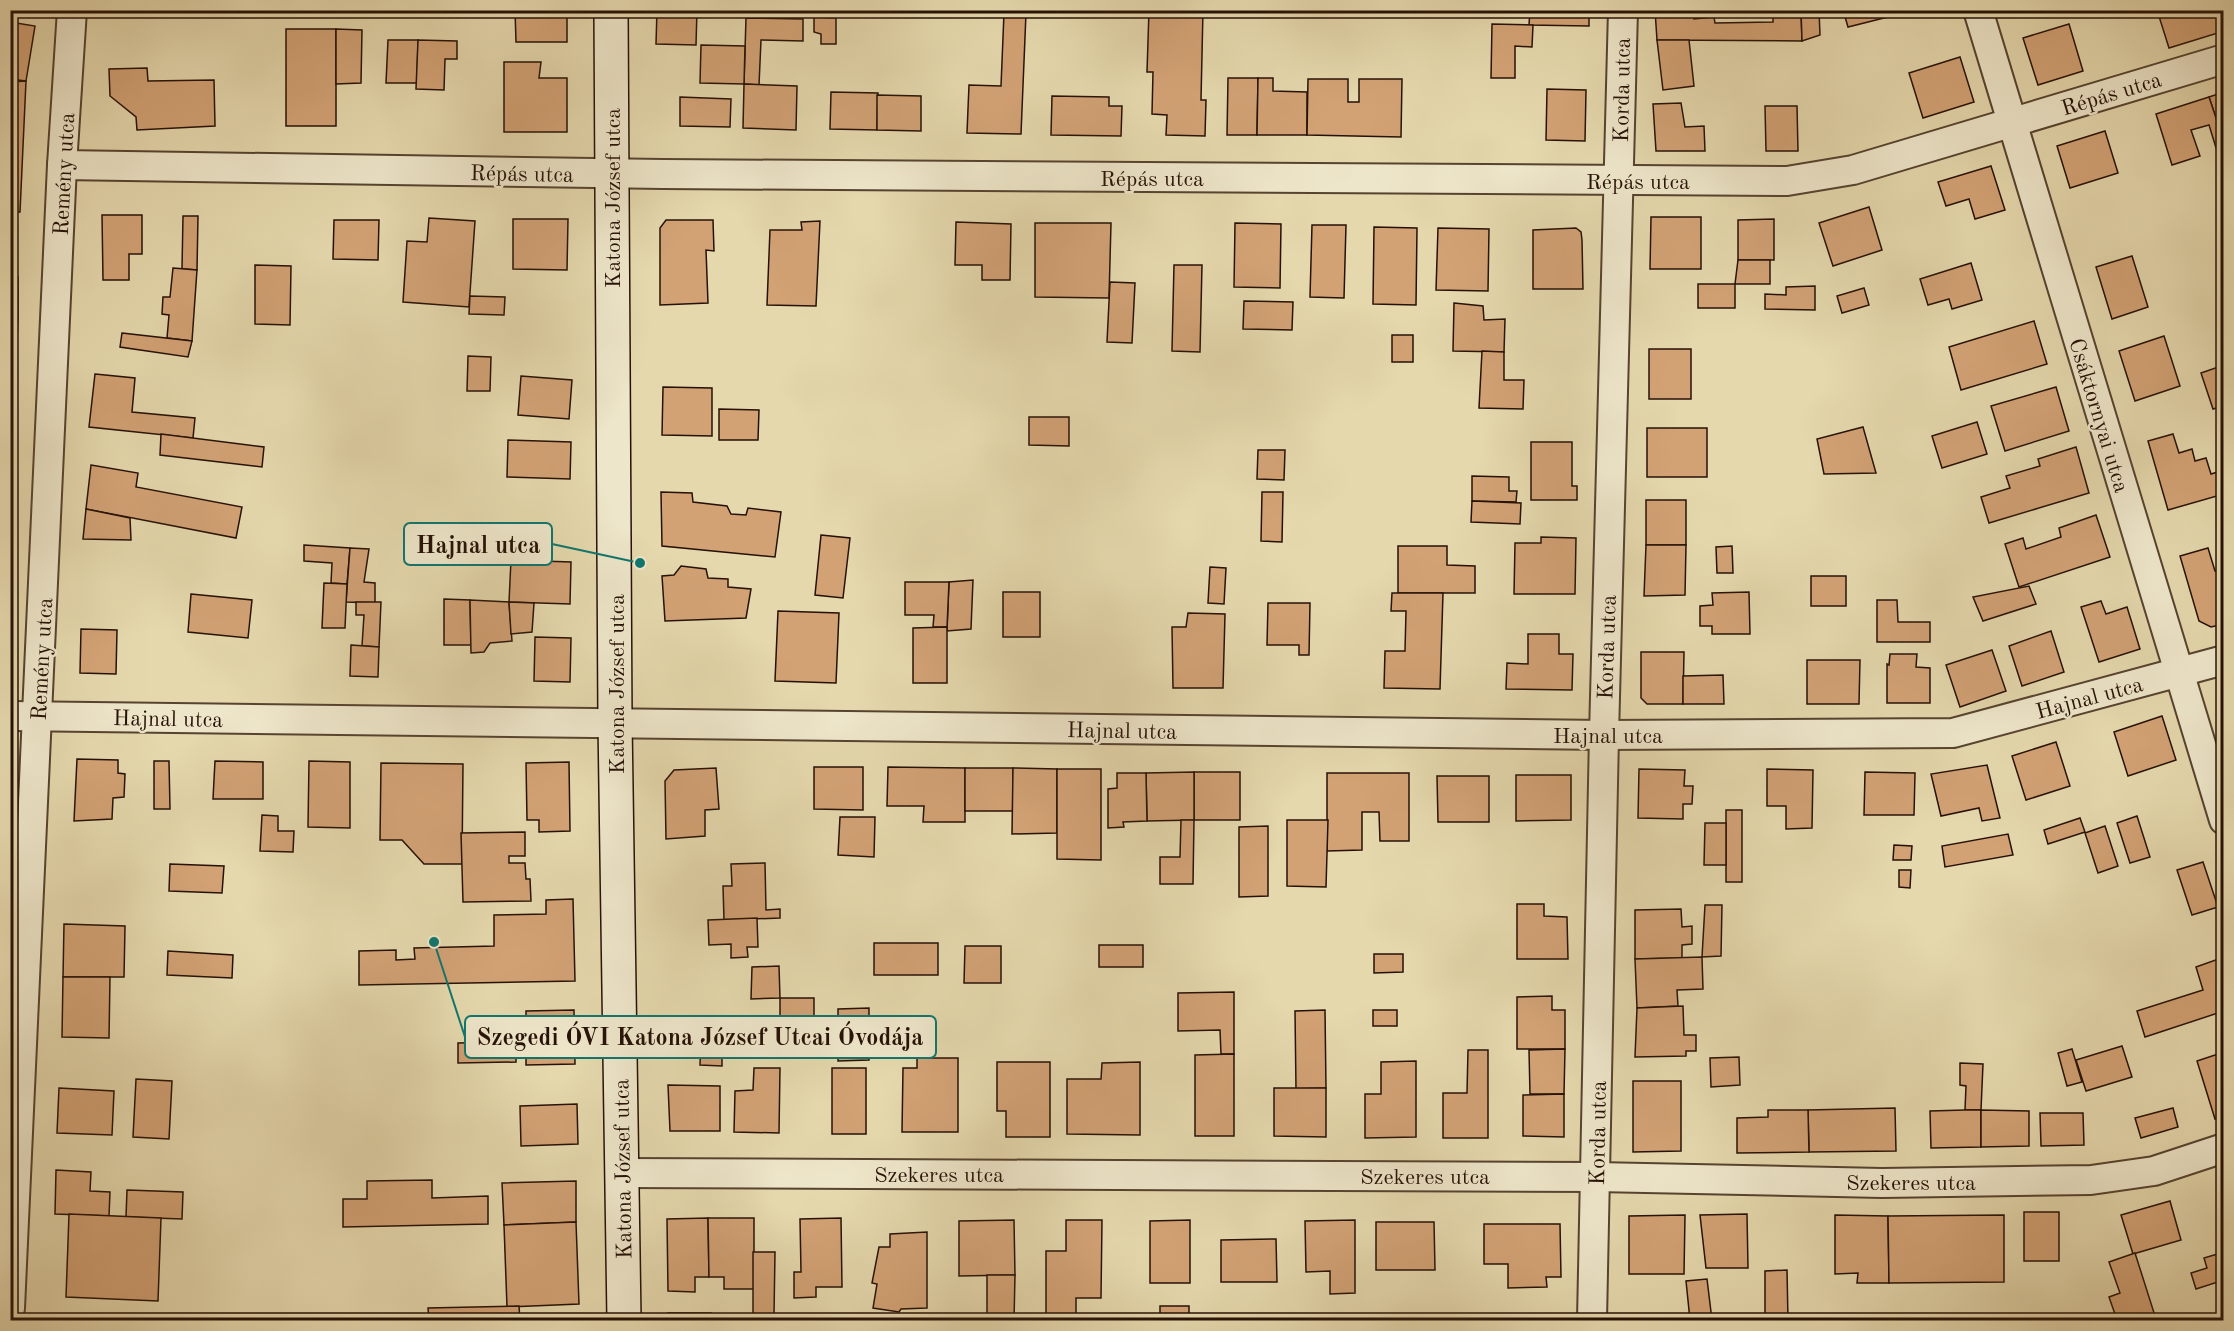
<svg xmlns="http://www.w3.org/2000/svg" width="2234" height="1331" font-family="'Old Standard TT',serif">
<rect width="100%" height="100%" fill="#e5d8ad"/>
<filter id="stains"><feTurbulence type="fractalNoise" baseFrequency=".00333" numOctaves="4"/><feColorMatrix values="0 0 0 0 .2 0 0 0 0 .09 0 0 0 0 .02 0 0 0 .5 -.17"/></filter>
<radialGradient id="worn" r=".72"><stop offset=".6" stop-color="#630" stop-opacity="0"/><stop offset="1" stop-color="#630" stop-opacity=".3"/></radialGradient>
<g fill="#d2a275" stroke="#261107" stroke-width="1.5">
<path d="M181,10H225V13L181,14Z"/>
<path d="M515,10H567V42H516Z"/>
<path d="M657,10H697L696,45L656,44Z"/>
<path d="M1086,10H1128V14Z"/>
<path d="M1149,10H1203L1201,100H1206L1205,136L1166,135L1167,115L1152,114L1153,72H1147Z"/>
<path d="M1530,10H1589V26L1529,25Z"/>
<path d="M1655,10H1693L1694,19L1714,17L1715,23L1773,22V10L1801,11L1802,41L1657,40Z"/>
<path d="M1819,10L1820,35L1802,41L1801,10Z"/>
<path d="M1843,10H1885L1888,17L1848,27Z"/>
<path d="M2157,10H2215L2221,32L2169,48Z"/>
<path d="M1004,13H1026L1021,134L967,133L969,85L1001,86Z"/>
<path d="M814,17L836,18V44H821V34L814,32Z"/>
<path d="M746,18L803,19V41L761,40L759,85L744,84Z"/>
<path d="M10,22L35,26L26,81L10,79Z"/>
<path d="M1492,24L1533,25L1532,47L1515,46V78H1491Z"/>
<path d="M2069,24L2083,71L2038,85L2023,38Z"/>
<rect x="286" y="29" width="50" height="97"/>
<path d="M336,29L362,30L361,83L336,84Z"/>
<path d="M388,40H418L417,83H386Z"/>
<path d="M418,40L457,41V59H445L444,90L416,89Z"/>
<path d="M1657,40H1689L1694,86L1663,90Z"/>
<path d="M701,45L745,46L744,84L700,83Z"/>
<path d="M1960,57L1974,102L1923,118L1909,73Z"/>
<path d="M504,62H541L539,78H567V132H504Z"/>
<path d="M147,68L148,81L214,80L215,126L137,130L136,117L110,96L109,69Z"/>
<path d="M1228,78H1258L1257,135H1227Z"/>
<path d="M1258,78H1273V91L1307,92V135H1257Z"/>
<path d="M1308,79H1348V102H1359V79H1402L1401,137L1307,135Z"/>
<path d="M26,81L20,212H10V82Z"/>
<path d="M744,84L797,86L796,130L743,128Z"/>
<path d="M1547,89L1586,90L1585,141L1546,140Z"/>
<path d="M831,92L878,93L877,130L830,129Z"/>
<path d="M2224,92V142L2209,97Z"/>
<path d="M877,95L921,96V131L877,130Z"/>
<path d="M1052,96L1109,97V106H1122L1121,136L1051,135Z"/>
<path d="M680,97L731,99L730,127L680,126Z"/>
<path d="M2209,97L2224,142V148L2217,151L2209,125L2191,130L2200,156L2172,165L2156,114Z"/>
<path d="M1681,103L1685,127L1704,126L1705,151H1656L1653,104Z"/>
<path d="M1765,106H1797L1798,151H1766Z"/>
<path d="M2105,131L2118,173L2070,188L2057,146Z"/>
<path d="M1991,166L2005,210L1975,219L1969,199L1946,206L1938,182Z"/>
<path d="M1869,207L1882,250L1833,266L1819,223Z"/>
<path d="M102,215H142V254H129V280H103Z"/>
<path d="M183,216H198L197,270L182,269Z"/>
<path d="M1651,217H1701V269H1650Z"/>
<path d="M429,218L475,221L469,307L403,302L407,241L427,242Z"/>
<path d="M513,219H568L567,270L513,269Z"/>
<path d="M1774,219V260H1738V220Z"/>
<path d="M334,220H379L378,260L333,259Z"/>
<path d="M666,220H713L714,251L706,250L708,303L660,305V228Z"/>
<path d="M820,221L816,306L767,305L770,230H802L801,222Z"/>
<path d="M956,222L1011,224L1010,280H982V265H955Z"/>
<path d="M1035,223H1111L1109,298L1035,297Z"/>
<path d="M1235,223L1281,224L1280,288L1234,287Z"/>
<path d="M1312,225H1346L1344,298L1310,297Z"/>
<path d="M1374,227L1417,228L1416,305L1373,304Z"/>
<path d="M1438,228L1489,229L1488,291L1436,290Z"/>
<path d="M1576,228L1581,232L1582,240L1583,289H1533V230Z"/>
<path d="M2132,256L2148,307L2112,319L2096,267Z"/>
<path d="M1738,260H1770V284H1735Z"/>
<path d="M1971,263L1982,300L1952,309L1949,299L1928,305L1920,279Z"/>
<path d="M255,265L291,266L290,325L255,324Z"/>
<path d="M1174,265H1202L1200,352L1172,351Z"/>
<path d="M173,268L197,270L192,341L167,338L169,315L162,314L163,297H170Z"/>
<path d="M10,276L18,277V318L10,317Z"/>
<path d="M1110,282L1135,283L1132,343L1107,342Z"/>
<rect x="1698" y="284" width="37" height="24"/>
<path d="M1815,286V310L1765,309V294L1786,295V287Z"/>
<path d="M1864,288L1869,305L1842,313L1837,296Z"/>
<path d="M470,296L505,297L504,315L469,314Z"/>
<path d="M1244,301L1293,302L1292,330L1243,329Z"/>
<path d="M1454,303L1483,306L1484,320L1505,319L1504,352L1453,351Z"/>
<path d="M10,317L18,318L16,369H10Z"/>
<path d="M2034,321L2047,364L1961,390L1949,347Z"/>
<path d="M122,333L192,341L188,357L120,347Z"/>
<rect x="1392" y="335" width="21" height="27"/>
<path d="M2164,336L2180,386L2135,401L2119,351Z"/>
<rect x="1649" y="349" width="42" height="50"/>
<path d="M1482,351L1504,352V380H1524L1523,409L1479,408Z"/>
<path d="M468,356L491,357L490,391H467Z"/>
<path d="M2224,365V406L2213,409L2201,373Z"/>
<path d="M10,369H16L14,419L10,418Z"/>
<path d="M95,374L135,378L132,412L195,418L193,438L89,427Z"/>
<path d="M521,376L572,380L569,419L518,415Z"/>
<path d="M663,387L712,388V436L662,435Z"/>
<path d="M2056,387L2069,431L2005,451L1991,406Z"/>
<path d="M719,409L759,410L758,440H719Z"/>
<path d="M1029,417H1069V446L1029,445Z"/>
<path d="M1977,422L1987,454L1942,468L1932,436Z"/>
<path d="M1863,427L1876,473L1824,474L1817,439Z"/>
<rect x="1647" y="428" width="60" height="49"/>
<path d="M161,434L264,447L262,467L160,455Z"/>
<path d="M2173,434L2179,453L2192,449L2195,461L2206,458L2211,474L2224,470V494L2168,510L2148,441Z"/>
<path d="M508,440L571,442L570,479L507,477Z"/>
<path d="M1531,442H1572V486H1577V500H1531Z"/>
<path d="M2076,447L2089,493L1989,523L1981,497L2010,488L2006,476L2040,466L2038,459Z"/>
<path d="M1258,450H1285L1284,480L1257,479Z"/>
<path d="M91,465L138,473L136,487L242,507L236,538L86,509Z"/>
<path d="M1472,476L1509,477V491H1517L1516,502L1472,501Z"/>
<path d="M661,492L692,493L693,502L727,506L731,514L746,515L748,508L781,512L775,557L662,546Z"/>
<path d="M1262,492H1283L1282,542L1261,541Z"/>
<rect x="1646" y="500" width="40" height="45"/>
<path d="M1472,501L1521,503L1520,524L1471,522Z"/>
<path d="M86,509L130,518L131,540L83,539Z"/>
<path d="M2096,515L2110,557L2019,587L2005,544L2023,538L2026,549L2061,537L2059,528Z"/>
<path d="M821,535L850,538L843,598L815,595Z"/>
<path d="M1541,537L1576,538L1575,594H1514L1515,543H1541Z"/>
<path d="M304,545L350,548L347,584L331,583L332,563L304,561Z"/>
<path d="M1646,545H1686L1685,595L1644,596Z"/>
<path d="M1398,546H1447V565L1475,566V593H1398Z"/>
<path d="M1732,546L1733,573H1717L1716,547Z"/>
<path d="M350,548L369,549L364,582L375,583V603L346,602Z"/>
<path d="M2208,548L2215,571L2224,575V624L2211,627L2199,621L2180,556Z"/>
<path d="M511,560L571,562L570,604L509,602Z"/>
<path d="M681,566L706,569L708,578L728,579V587L751,589L746,618L665,621L662,576L674,575Z"/>
<path d="M1210,567L1226,568L1224,604L1208,603Z"/>
<rect x="1811" y="576" width="35" height="30"/>
<path d="M973,580L971,629L947,631L949,582Z"/>
<path d="M905,582H949L947,627H933L934,615H905Z"/>
<path d="M324,583L347,584L345,628H322Z"/>
<path d="M2029,586L2036,604L1983,621L1973,597Z"/>
<rect x="1003" y="592" width="37" height="45"/>
<path d="M1749,592L1750,634H1712V626H1700V606L1713,605L1712,593Z"/>
<path d="M1392,593H1443L1440,689L1384,688L1385,651H1405L1406,611H1391Z"/>
<path d="M191,594L252,600L248,638L188,632Z"/>
<path d="M444,599L470,600L471,645H444Z"/>
<path d="M470,600L509,602L512,641L490,643L484,652L471,653Z"/>
<path d="M1877,600H1897L1898,622H1930V642H1877Z"/>
<path d="M2101,601L2106,614L2127,607L2140,649L2099,662L2081,607Z"/>
<path d="M356,602H381L379,647L362,646L364,615H356Z"/>
<path d="M509,602L534,603L532,632L511,634Z"/>
<path d="M1268,603H1310L1309,655H1299V645H1267Z"/>
<path d="M778,611L839,613L836,683L775,681Z"/>
<path d="M1188,613L1225,614L1223,688H1173L1172,627H1186Z"/>
<path d="M947,627V683H913V628Z"/>
<path d="M81,629L117,630L116,674L80,673Z"/>
<path d="M2051,631L2064,672L2022,686L2009,646Z"/>
<path d="M1528,634H1559V654H1573L1572,690L1506,689L1507,663L1528,664Z"/>
<path d="M535,637L571,638L570,682L534,681Z"/>
<path d="M351,645L379,647L378,677L350,676Z"/>
<path d="M1992,650L2006,691L1960,707L1946,665Z"/>
<path d="M1641,652H1684L1683,704H1647L1641,698Z"/>
<path d="M1890,654H1917L1916,667L1930,668V703H1887V664L1889,665Z"/>
<path d="M1807,660H1860L1859,704H1807Z"/>
<path d="M1723,675L1724,704H1683V676Z"/>
<path d="M2162,716L2176,760L2128,776L2114,732Z"/>
<path d="M2056,742L2070,786L2026,800L2012,756Z"/>
<path d="M77,759L118,760V773L125,774L124,797L113,798L112,819L74,821Z"/>
<path d="M154,761H169L170,809H154Z"/>
<path d="M215,761L263,762V799H213Z"/>
<path d="M309,761L350,762V828L308,827Z"/>
<path d="M569,762L570,831L539,832V820H527L526,763Z"/>
<path d="M381,763L463,764L462,864H424L402,840H380Z"/>
<path d="M1987,765L2000,818L1982,821L1979,808L1941,816L1931,774Z"/>
<path d="M814,767H863V810L814,809Z"/>
<path d="M888,767L965,768V822H923L924,806H887Z"/>
<path d="M716,768L719,809L705,810V836L666,839L665,781L674,770Z"/>
<rect x="965" y="768" width="48" height="43"/>
<path d="M1013,768L1057,769V833L1012,834Z"/>
<path d="M1057,769H1101V860L1057,859Z"/>
<path d="M1639,769L1685,770L1684,786H1693L1692,804H1683V819L1638,818Z"/>
<path d="M1767,769L1813,770L1812,828L1786,829V806H1767Z"/>
<rect x="1194" y="772" width="46" height="48"/>
<path d="M1194,772V820L1147,821L1146,773Z"/>
<path d="M1865,772L1915,773L1914,815H1864Z"/>
<path d="M1117,773H1146L1147,821L1123,822L1124,827L1108,828V789L1117,788Z"/>
<path d="M1327,773H1409V841H1380L1379,812H1362V850L1327,851Z"/>
<path d="M1516,775H1571V820L1516,821Z"/>
<path d="M1437,776H1489V822H1438Z"/>
<rect x="1726" y="810" width="16" height="72"/>
<path d="M262,815L278,816V831H294L293,852L260,851Z"/>
<path d="M2137,816L2150,857L2130,863L2117,823Z"/>
<path d="M840,817H875L874,857L838,855Z"/>
<path d="M2080,818L2085,832L2048,844L2044,830Z"/>
<path d="M1181,820H1194L1193,884H1160V857H1180Z"/>
<path d="M1287,820H1328L1326,887L1287,886Z"/>
<path d="M1705,823H1726V865H1704Z"/>
<path d="M1268,826V896L1239,897V827Z"/>
<path d="M2105,826L2118,866L2098,873L2085,833Z"/>
<path d="M525,832V856H509V863H525L526,879H530L531,901L463,902L461,833Z"/>
<path d="M2008,834L2013,855L1945,867L1942,846Z"/>
<path d="M1894,845L1912,846L1911,860H1893Z"/>
<path d="M2203,862L2218,907L2192,915L2177,870Z"/>
<path d="M765,863L766,910L780,909V918L724,920L723,886H732L731,864Z"/>
<path d="M170,864L224,866L222,893L169,891Z"/>
<path d="M1899,870H1911L1910,888L1899,887Z"/>
<path d="M573,899L575,981L359,985V951L396,950V960L415,959L414,948L494,946V915L546,914V900Z"/>
<path d="M1517,904H1544V916L1567,917L1568,959H1517Z"/>
<path d="M1705,905H1722L1721,956L1702,957Z"/>
<path d="M1681,909L1682,927L1692,926V944L1682,945V958L1635,959V910Z"/>
<path d="M757,918L758,947H747L748,957L731,958V944L709,945L708,920Z"/>
<path d="M64,924L125,926L124,977H63Z"/>
<rect x="874" y="943" width="64" height="32"/>
<rect x="1099" y="945" width="44" height="22"/>
<path d="M965,946H1001V983H964Z"/>
<path d="M168,951L233,955L232,978L167,975Z"/>
<path d="M1374,954H1403V972L1374,973Z"/>
<path d="M1702,957L1703,989L1677,990L1678,1006L1637,1008L1635,959Z"/>
<path d="M2224,957V1011L2145,1037L2137,1011L2203,990L2196,967Z"/>
<path d="M779,966L780,998L751,999L752,967Z"/>
<path d="M63,977H110L109,1038L62,1037Z"/>
<path d="M1234,992V1054H1221L1220,1030L1178,1031V993Z"/>
<path d="M1552,996V1010H1565V1049H1517V997Z"/>
<rect x="780" y="998" width="34" height="44"/>
<path d="M1683,1006L1684,1035H1696V1051H1686V1056L1635,1057L1637,1008Z"/>
<path d="M869,1008V1060L838,1061V1009Z"/>
<path d="M574,1010L575,1064L526,1065V1011Z"/>
<path d="M1325,1010L1326,1088L1296,1089L1295,1011Z"/>
<rect x="1373" y="1010" width="24" height="16"/>
<path d="M722,1035V1066L700,1065L701,1036Z"/>
<path d="M516,1042V1062L458,1063V1043Z"/>
<path d="M2122,1046L2132,1077L2086,1091L2076,1060Z"/>
<path d="M1565,1049L1564,1094H1530L1529,1050Z"/>
<path d="M2072,1049L2082,1082L2067,1086L2058,1053Z"/>
<path d="M1468,1050H1488V1138H1443V1093H1467Z"/>
<path d="M2224,1052V1116L2215,1119L2197,1061Z"/>
<path d="M1234,1054V1136H1195V1055Z"/>
<path d="M1739,1057L1740,1085L1711,1087L1710,1058Z"/>
<path d="M917,1058H958V1132H902L903,1068H917Z"/>
<path d="M1416,1061V1137L1365,1138V1094H1381V1062Z"/>
<path d="M997,1062H1050V1137H1006V1111H997Z"/>
<path d="M1140,1062V1135L1067,1134V1079H1101L1102,1063Z"/>
<path d="M1960,1063L1983,1064L1981,1110H1965L1966,1086L1960,1085Z"/>
<path d="M754,1068H780L779,1133L734,1132L735,1091L753,1090Z"/>
<rect x="832" y="1068" width="34" height="66"/>
<path d="M136,1079L172,1081L169,1139L133,1137Z"/>
<path d="M1633,1081H1681V1151L1633,1152Z"/>
<path d="M668,1085L720,1086V1131H670Z"/>
<path d="M59,1088L114,1091L112,1135L57,1133Z"/>
<path d="M1274,1088H1326V1137L1274,1136Z"/>
<path d="M1564,1094V1137L1523,1136V1095Z"/>
<path d="M577,1104L578,1144L521,1146L520,1106Z"/>
<path d="M1895,1108L1896,1151L1809,1152L1808,1110Z"/>
<path d="M2173,1108L2178,1127L2141,1138L2135,1118Z"/>
<path d="M1768,1110H1808L1809,1152L1737,1153V1118L1768,1117Z"/>
<path d="M1965,1110H1981V1147L1931,1148L1930,1111Z"/>
<path d="M1981,1110L2029,1111V1146L1981,1147Z"/>
<path d="M2040,1113H2083L2084,1145L2041,1146Z"/>
<path d="M56,1170L91,1172L90,1191L110,1192L109,1216L55,1214Z"/>
<path d="M432,1180V1198L488,1196V1224L343,1227V1199H367V1181Z"/>
<path d="M576,1181V1222L504,1225L502,1183Z"/>
<path d="M127,1190L183,1192L182,1219L126,1217Z"/>
<path d="M2170,1201L2181,1240L2133,1254L2121,1215Z"/>
<rect x="2024" y="1212" width="35" height="49"/>
<path d="M69,1214L161,1218L158,1301L66,1297Z"/>
<path d="M1747,1214L1748,1268H1706L1700,1215Z"/>
<path d="M1685,1215L1684,1274H1629V1216Z"/>
<path d="M1835,1215L1888,1216L1889,1283H1857L1858,1273L1835,1274Z"/>
<path d="M2004,1215V1282L1889,1283L1888,1216Z"/>
<path d="M708,1218L709,1277H695V1292L668,1291L667,1219Z"/>
<path d="M708,1218H754V1289H724V1277H709Z"/>
<path d="M841,1218L842,1287H816V1297L794,1298V1272H801L800,1219Z"/>
<path d="M1014,1220L1015,1275L959,1276V1221Z"/>
<path d="M1066,1220H1102L1101,1298H1076V1320H1046V1251H1066Z"/>
<path d="M1190,1220V1283H1150V1221Z"/>
<path d="M1355,1220V1293L1330,1294V1271L1306,1272L1305,1221Z"/>
<path d="M576,1222L579,1304L507,1307L504,1225Z"/>
<path d="M1376,1222H1434L1435,1270H1376Z"/>
<path d="M1484,1224H1560L1561,1277H1546L1547,1287L1508,1288V1264H1484Z"/>
<path d="M927,1232V1308L901,1309L899,1312L873,1308L877,1284L872,1283L879,1247H890V1234Z"/>
<path d="M1276,1239L1277,1282H1221V1240Z"/>
<path d="M753,1252H775L774,1315H753Z"/>
<path d="M2224,1252V1280L2196,1289L2191,1273L2207,1268L2204,1258Z"/>
<path d="M2135,1253L2155,1316L2140,1320H2117L2109,1297L2120,1293L2109,1262Z"/>
<path d="M1787,1270L1788,1320H1765V1271Z"/>
<path d="M987,1275H1015L1014,1320H987Z"/>
<path d="M1707,1279L1712,1320H1690L1686,1281Z"/>
<path d="M519,1306L520,1320H429L428,1308Z"/>
<rect x="1160" y="1306" width="29" height="14"/>
<rect x="668" y="1313" width="43" height="7"/>
<path d="M844,1316H873V1320H845Z"/>
</g>
<g fill="none" stroke-linecap="round" stroke-linejoin="round">
<g stroke="#564330" stroke-width="32">
<g id="street">
<path d="M1978,10L2224,820"/>
<path d="M62,165L663,174L1787,181L1853,170L2224,59"/>
<path d="M10,716L1604,735L1953,733L2224,660"/>
<path d="M622,1173L1596,1177L1882,1183L2091,1180L2154,1171L2224,1148"/>
<path d="M10,1308L62,165L72,10"/>
<path d="M1592,1320L1604,735L1623,10"/>
</g>
</g>
<g stroke="#261107" stroke-width="36">
<path id="secondary" d="M611,10L615,722L624,1320"/>
</g>
<use href="#street" stroke="#eee6ca" stroke-width="28"/>
<use href="#secondary" stroke="#eee6ca" stroke-width="33"/>
</g>
<g text-anchor="middle" stroke-width="5" stroke-linejoin="round" paint-order="stroke">
<g font-size="22" fill="#261107" stroke="#eee6ca">
<text transform="translate(1621 90) rotate(-89)" y="8">Korda utca</text>
<text transform="translate(2111 93) rotate(-17)" y="8">Répás utca</text>
<text transform="translate(522 173) rotate(1)" y="8">Répás utca</text>
<text transform="translate(63 174) rotate(-87)" y="8">Remény utca</text>
<text x="1152" y="186">Répás utca</text>
<text x="1638" y="189">Répás utca</text>
<text transform="translate(612 198) rotate(-90)" y="8">Katona József utca</text>
<text transform="translate(2100 415) rotate(73)" y="8">Csáktornyai utca</text>
<text transform="translate(1606 647) rotate(-88)" y="8">Korda utca</text>
<text transform="translate(41 659) rotate(-87)" y="8">Remény utca</text>
<text transform="translate(616 684) rotate(-90)" y="8">Katona József utca</text>
<text transform="translate(2089 697) rotate(-15)" y="8">Hajnal utca</text>
<text transform="translate(168 718) rotate(1)" y="8">Hajnal utca</text>
<text transform="translate(1122 730) rotate(1)" y="8">Hajnal utca</text>
<text x="1608" y="743">Hajnal utca</text>
<text transform="translate(1597 1133) rotate(-89)" y="8">Korda utca</text>
<text transform="translate(622 1169) rotate(-91)" y="8">Katona József utca</text>
<text x="939" y="1182">Szekeres utca</text>
<text x="1425" y="1184">Szekeres utca</text>
<text x="1911" y="1190">Szekeres utca</text>
</g>
</g>
<path fill="none" stroke="#0f766e" stroke-width="2" d="M640 563L552 544M434 942L465 1037"/>
<g fill="#0f766e" stroke="#eee6ca" stroke-width="2">
<circle cx="640" cy="563" r="6"/>
<circle cx="434" cy="942" r="6"/>
</g>
<g fill="#eee6ca" stroke="#0f766e" stroke-width="2">
<rect x="404" y="523" width="148" height="42" rx="6"/>
<rect x="465" y="1016" width="471" height="42" rx="6"/>
</g>
<g font-size="24" text-anchor="middle" font-weight="bold" fill="#261107">
<text x="478" y="553">Hajnal utca</text>
<text x="700" y="1045">Szegedi ÓVI Katona József Utcai Óvodája</text>
</g>
<rect width="2234" height="1331" fill="none" stroke="#e5d8ad" stroke-width="36"/>
<rect x="12" y="12" width="2210" height="1307" fill="none" stroke="#261107" stroke-width="3"/>
<rect x="18" y="18" width="2198" height="1295" fill="none" stroke="#261107" stroke-width="1.5"/>
<rect width="100%" height="100%" filter="url(#stains)"/>
<rect width="100%" height="100%" fill="url(#worn)"/>
</svg>
